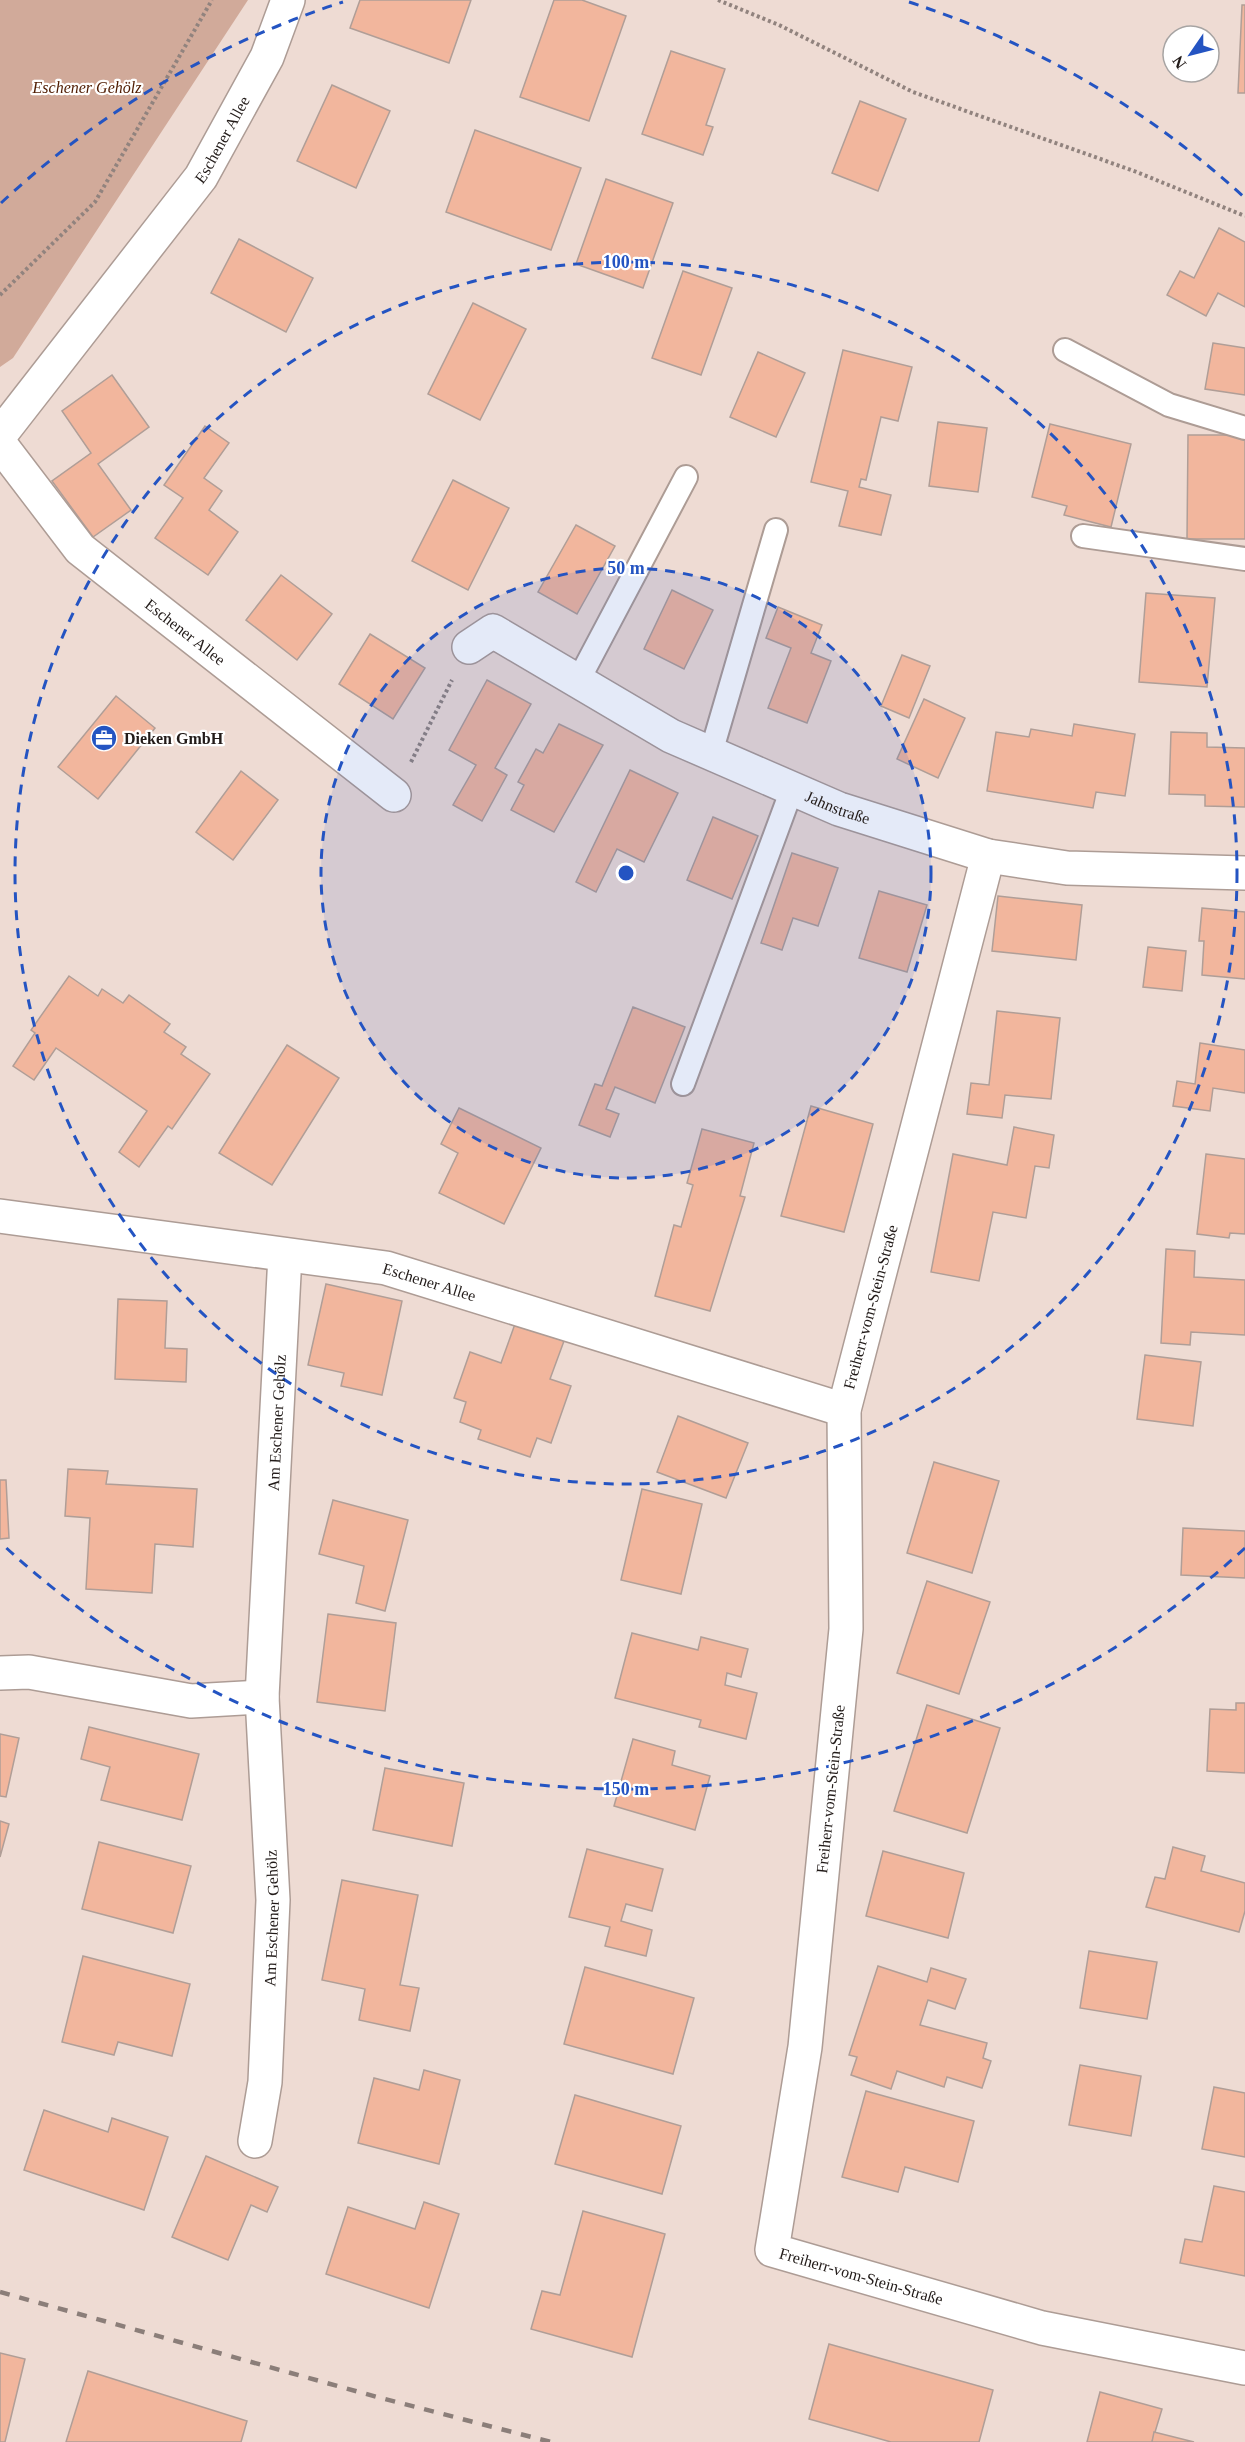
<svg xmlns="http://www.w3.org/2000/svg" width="1245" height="2442" font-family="Georgia,serif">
<rect width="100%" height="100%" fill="#eedbd3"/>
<path fill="#d1aa9a" d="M0,0H248L13,358L0,367Z"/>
<g fill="#f2b69d" stroke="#b09e97" stroke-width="1.5">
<path d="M360,0H471L449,63L350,28Z"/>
<path d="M554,0H582L626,16L589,121L520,97Z"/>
<path d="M1242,5H1245V93H1238Z"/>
<path d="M671,51L725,69L706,125L713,127L703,155L642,134Z"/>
<path d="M332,85L390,111L356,188L297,161Z"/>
<path d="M860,101L906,119L878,191L832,173Z"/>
<path d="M475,130L581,168L551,250L446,212Z"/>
<path d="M606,179L673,203L643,288L576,264Z"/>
<path d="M1219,228L1245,242V307L1218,293L1206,316L1167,295L1180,271L1194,278Z"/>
<path d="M239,239L313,278L286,332L211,293Z"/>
<path d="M683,271L732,288L701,375L652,358Z"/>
<path d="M473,303L526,329L480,420L428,394Z"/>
<path d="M1213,343L1245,348V395L1205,389Z"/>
<path d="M843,350L912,367L898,421L881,417L866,480L861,479L859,487L891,495L881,535L839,526L848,491L811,482Z"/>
<path d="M758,352L805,373L776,437L730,417Z"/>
<path d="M112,375L149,427L98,464L131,510L93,537L52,481L91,453L62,411Z"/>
<path d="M938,422L987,428L978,492L929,486Z"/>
<path d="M1050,424L1131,444L1111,527L1064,515L1067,506L1032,497Z"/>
<path d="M205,426L229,443L204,478L222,491L209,510L238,532L208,575L155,538L183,498L164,485Z"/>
<path d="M1188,435H1245V539H1187Z"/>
<path d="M453,480L509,508L468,590L412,561Z"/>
<path d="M576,525L615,546L577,614L538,592Z"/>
<path d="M281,575L332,614L297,660L246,620Z"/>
<path d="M672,590L713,610L684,669L644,649Z"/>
<path d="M1146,593L1215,598L1207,687L1139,682Z"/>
<path d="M778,607L822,625L811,653L831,661L807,723L768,708L791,648L766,638Z"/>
<path d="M370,634L425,668L393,719L339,684Z"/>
<path d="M902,655L930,666L909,718L881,706Z"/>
<path d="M487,680L531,704L495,768L507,775L482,821L453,805L476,765L449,750Z"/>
<path d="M116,696L155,728L98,799L58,767Z"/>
<path d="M924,699L965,718L938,778L897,759Z"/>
<path d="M559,724L603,745L554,832L511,810L524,785L518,782L536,749L543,753Z"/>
<path d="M1074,724L1135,734L1125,796L1096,792L1093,808L987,791L996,732L1029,737L1031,729L1072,736Z"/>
<path d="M1171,732L1207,733V747L1245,748V807L1205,806V795L1169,794Z"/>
<path d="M630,770L678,793L644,862L617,849L596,892L576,882Z"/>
<path d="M241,771L278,800L233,860L196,832Z"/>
<path d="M713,817L758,836L732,899L687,880Z"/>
<path d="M792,853L838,868L818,926L793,918L782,950L761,943Z"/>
<path d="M879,891L927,905L907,972L859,958Z"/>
<path d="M998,896L1082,905L1076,960L992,951Z"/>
<path d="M1202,908L1245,912V979L1202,975L1204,941H1199Z"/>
<path d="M1148,947L1186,951L1182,991L1143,987Z"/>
<path d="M69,976L98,996L102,989L123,1003L129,995L170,1024L164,1032L186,1047L181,1054L210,1074L172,1129L168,1126L139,1167L119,1152L147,1111L56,1048L34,1080L13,1066L35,1033L31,1030Z"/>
<path d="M633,1007L685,1027L655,1103L615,1087L606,1109L619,1114L610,1137L579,1125L595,1084L602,1086Z"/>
<path d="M997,1011L1060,1018L1051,1099L1005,1095L1002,1118L967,1114L971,1083L989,1085Z"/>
<path d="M1200,1043L1245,1050V1093L1213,1088L1210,1111L1173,1106L1177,1081L1195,1084Z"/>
<path d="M287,1045L339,1078L272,1185L219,1153Z"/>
<path d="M811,1106L873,1124L844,1232L781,1216Z"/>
<path d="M459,1108L541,1148L504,1224L439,1193L458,1153L441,1144Z"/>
<path d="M1014,1127L1054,1135L1049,1168L1035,1166L1026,1218L993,1212L979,1281L931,1272L953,1154L1007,1165Z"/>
<path d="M702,1129L754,1143L740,1196L745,1197L710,1311L655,1296L674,1225L681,1227L693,1185L687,1183Z"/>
<path d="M1206,1154L1245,1159V1234L1230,1233L1229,1238L1197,1234Z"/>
<path d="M1166,1249L1195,1251L1194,1277L1245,1280V1335L1191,1332L1190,1345L1161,1343Z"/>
<path d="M326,1284L402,1301L382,1395L341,1386L344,1373L308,1365Z"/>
<path d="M118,1299L167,1301L165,1348L187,1349L186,1382L115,1379Z"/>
<path d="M515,1324L564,1341L550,1379L571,1386L551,1443L537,1438L530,1457L478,1439L481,1430L460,1422L466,1402L454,1398L470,1352L501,1363Z"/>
<path d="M1145,1355L1201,1362L1193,1426L1137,1419Z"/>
<path d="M678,1416L748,1443L726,1498L657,1472Z"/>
<path d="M934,1462L999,1481L972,1573L907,1553Z"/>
<path d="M68,1469L108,1471L106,1484L197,1489L193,1547L155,1544L152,1593L86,1589L90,1518L65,1516Z"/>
<path d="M0,1480H6L9,1538L0,1539Z"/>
<path d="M642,1489L702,1504L681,1594L621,1580Z"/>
<path d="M333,1500L408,1520L385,1611L356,1603L364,1566L319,1554Z"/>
<path d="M1183,1528L1245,1531V1578L1181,1575Z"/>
<path d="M927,1581L990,1602L959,1694L897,1673Z"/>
<path d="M328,1614L396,1623L385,1711L317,1702Z"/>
<path d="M632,1633L698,1650L701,1637L748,1649L741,1677L727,1673L725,1685L757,1693L746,1739L699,1727L701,1720L615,1698Z"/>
<path d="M1236,1703H1245V1773L1207,1771L1210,1709L1236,1710Z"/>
<path d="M927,1705L1000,1728L967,1833L894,1811Z"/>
<path d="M89,1727L199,1754L182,1820L101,1800L110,1767L81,1759Z"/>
<path d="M0,1734L19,1738L6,1797L0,1796Z"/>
<path d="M633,1739L675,1751L672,1765L710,1776L695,1830L614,1806Z"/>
<path d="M385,1768L464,1783L452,1846L373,1830Z"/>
<path d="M0,1821L9,1824L0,1857Z"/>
<path d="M99,1842L191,1866L173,1933L82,1909Z"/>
<path d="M1173,1847L1205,1856L1201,1871L1245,1883V1911L1239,1932L1146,1907L1155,1877L1165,1879Z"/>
<path d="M587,1849L663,1869L652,1911L626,1904L621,1921L652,1930L646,1956L605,1946L610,1927L569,1917Z"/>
<path d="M883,1851L964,1873L948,1938L866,1916Z"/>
<path d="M342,1880L418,1895L400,1985L419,1988L410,2031L359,2020L365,1989L322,1980Z"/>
<path d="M1089,1951L1157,1962L1147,2019L1080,2008Z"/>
<path d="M83,1956L190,1984L172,2056L118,2042L114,2055L62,2042Z"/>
<path d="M878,1966L927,1982L931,1968L966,1979L955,2009L928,2000L920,2025L987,2043L983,2058L991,2061L982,2088L947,2077L944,2087L897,2071L891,2089L851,2075L857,2057L849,2055Z"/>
<path d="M585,1967L694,1998L673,2074L564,2044Z"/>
<path d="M1080,2065L1141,2076L1131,2136L1069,2125Z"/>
<path d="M424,2070L460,2080L439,2164L358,2143L374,2078L419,2090Z"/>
<path d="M1214,2087L1245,2093V2157L1202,2149Z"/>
<path d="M866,2091L974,2121L958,2182L905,2167L898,2192L842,2177Z"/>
<path d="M575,2095L681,2126L662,2194L555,2164Z"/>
<path d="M44,2110L108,2132L112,2118L168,2137L144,2210L24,2170Z"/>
<path d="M206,2156L278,2187L267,2212L251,2205L228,2260L172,2237Z"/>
<path d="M1214,2186L1245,2192V2276L1180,2263L1185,2239L1202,2242Z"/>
<path d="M424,2202L459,2214L429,2308L326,2274L348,2207L415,2229Z"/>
<path d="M583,2211L665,2234L632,2357L531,2329L542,2291L560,2295Z"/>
<path d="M829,2344L993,2390L979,2442H891L809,2419Z"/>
<path d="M0,2353L25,2359L5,2442H0Z"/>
<path d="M88,2371L247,2421L241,2442H66Z"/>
<path d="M1100,2392L1162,2409L1152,2442H1087Z"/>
<path d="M1154,2432L1194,2442H1152Z"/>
</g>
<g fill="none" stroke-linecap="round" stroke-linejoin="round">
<g stroke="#ad9c95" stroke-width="26">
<g id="lane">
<path d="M1065,350L1169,405L1245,428"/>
<path d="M1083,536L1245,559"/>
<path d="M578,681L686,477"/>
<path d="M711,753L776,530"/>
<path d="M683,1084L792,789"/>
</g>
</g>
<g stroke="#ad9c95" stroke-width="36">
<g id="street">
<path id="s1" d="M0,435L201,177L267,57L288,0"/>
<path id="s2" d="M0,444L80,549L394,795"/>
<path id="s3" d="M469,647L493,631L671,736L839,809L988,856L1067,868L1245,873"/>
<path id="s4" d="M988,856L844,1410L846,1629L805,2047L772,2250L1042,2328L1245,2368"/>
<path id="s5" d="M0,1216L386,1268L844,1410"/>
<path d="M0,1673L29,1672L191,1701L262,1697"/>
<path id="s6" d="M255,2141L265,2082L273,1900L262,1697L285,1255"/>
</g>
</g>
<g stroke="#91837e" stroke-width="4" stroke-dasharray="3 3" stroke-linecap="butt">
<path d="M718,0L779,25L913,92L1134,171L1245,216"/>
<path d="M0,295L95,202L212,0"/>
<path d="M411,762L452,680"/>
</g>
<use href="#lane" stroke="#fff" stroke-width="22"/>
<use href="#street" stroke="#fff" stroke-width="33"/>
<path stroke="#8b7e79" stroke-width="4.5" stroke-dasharray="10 10" stroke-linecap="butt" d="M0,2292L377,2397L551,2442"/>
</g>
<circle cx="626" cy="873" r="305" fill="#2454c2" fill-opacity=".12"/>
<g fill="none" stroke="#2454c2" stroke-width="3" stroke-dasharray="10 8">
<circle cx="626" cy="873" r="305"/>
<circle cx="626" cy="873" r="611"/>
<path d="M1245 1548A916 916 0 0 1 1 1543M1 203A916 916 0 0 1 343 2M909 2A916 916 0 0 1 1245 198"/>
</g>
<defs>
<g id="office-disc" transform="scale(1.35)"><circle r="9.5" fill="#2454c2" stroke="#fff"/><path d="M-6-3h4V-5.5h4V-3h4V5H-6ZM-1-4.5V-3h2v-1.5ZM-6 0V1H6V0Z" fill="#fff"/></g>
</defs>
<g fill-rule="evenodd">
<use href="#office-disc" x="104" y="738"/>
</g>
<g text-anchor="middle" stroke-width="4.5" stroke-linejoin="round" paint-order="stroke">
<g font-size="16" font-style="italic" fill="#4f1b00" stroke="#fff">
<text x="87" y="93">Eschener Gehölz</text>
</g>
<g font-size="16" fill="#221b19" stroke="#fff">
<text dy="6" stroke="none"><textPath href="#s1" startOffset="370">Eschener Allee</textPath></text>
<text dy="6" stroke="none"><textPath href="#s2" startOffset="266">Eschener Allee</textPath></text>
<text dy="6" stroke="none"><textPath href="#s3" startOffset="417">Jahnstraße</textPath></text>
<text dy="6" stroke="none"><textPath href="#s5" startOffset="435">Eschener Allee</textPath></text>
<text transform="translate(870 1307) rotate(-75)" y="6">Freiherr-vom-Stein-Straße</text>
<text dy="6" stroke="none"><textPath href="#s6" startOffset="720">Am Eschener Gehölz</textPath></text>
<text transform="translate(830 1789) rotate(-84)" y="6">Freiherr-vom-Stein-Straße</text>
<text dy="6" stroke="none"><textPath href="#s6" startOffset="224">Am Eschener Gehölz</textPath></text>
<text dy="6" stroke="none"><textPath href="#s4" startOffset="1510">Freiherr-vom-Stein-Straße</textPath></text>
</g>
<g font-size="16" font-weight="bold" fill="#221b19" stroke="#fff" text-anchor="start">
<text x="124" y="744">Dieken GmbH</text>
</g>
</g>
<circle cx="626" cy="873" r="9" fill="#2454c2" stroke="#fff" stroke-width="3"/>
<g font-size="18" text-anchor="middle" font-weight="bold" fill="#2454c2" stroke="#fff" stroke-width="4.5" stroke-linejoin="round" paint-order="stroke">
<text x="626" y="268">100 m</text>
<text x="626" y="574">50 m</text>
<text x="626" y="1795">150 m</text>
</g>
<g transform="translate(1191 54) rotate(235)"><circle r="28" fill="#ffffff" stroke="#a7a4a3" stroke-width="1.5"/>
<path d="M0-4.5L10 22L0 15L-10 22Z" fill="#2454c2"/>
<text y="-9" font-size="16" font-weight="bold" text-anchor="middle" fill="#221b19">N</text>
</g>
</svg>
